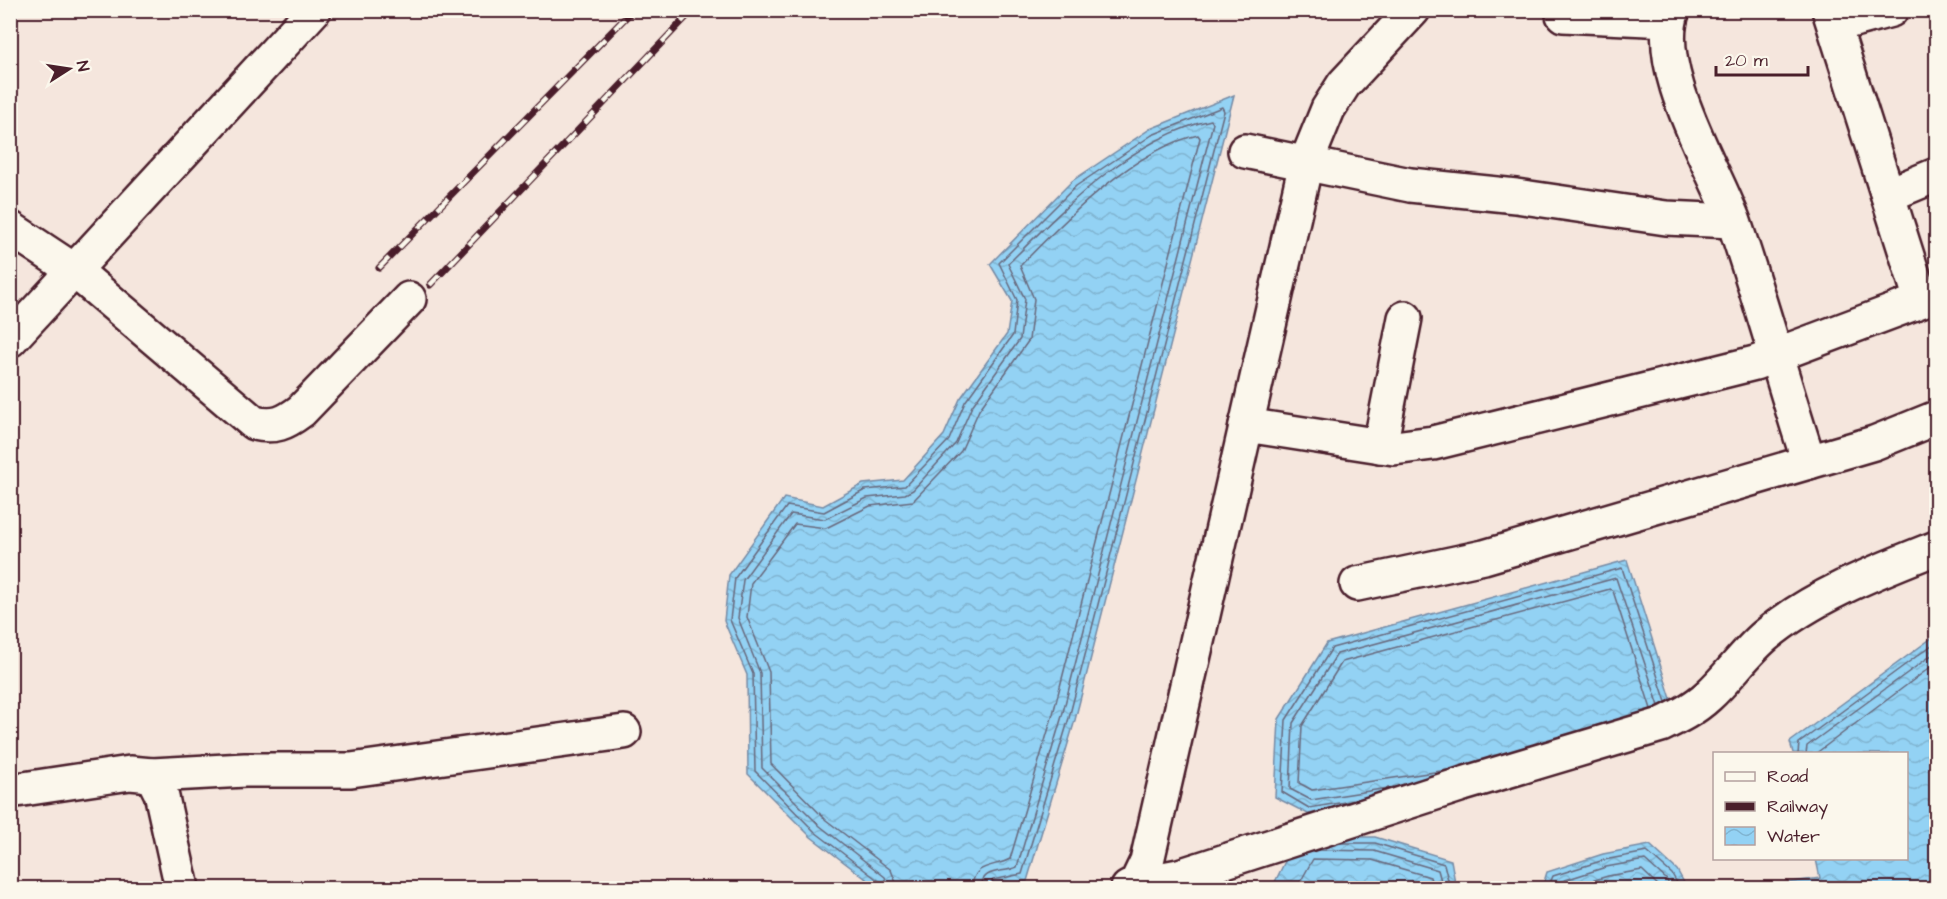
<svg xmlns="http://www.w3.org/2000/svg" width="1947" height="899" font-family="'Architects Daughter',sans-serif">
<defs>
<pattern id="water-waves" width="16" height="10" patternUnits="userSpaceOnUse" patternTransform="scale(1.5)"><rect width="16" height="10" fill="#93d2f4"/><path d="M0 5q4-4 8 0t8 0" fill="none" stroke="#80b4d1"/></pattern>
</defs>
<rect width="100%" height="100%" fill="#f5e6dd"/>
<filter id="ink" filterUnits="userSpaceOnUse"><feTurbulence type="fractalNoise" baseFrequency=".0167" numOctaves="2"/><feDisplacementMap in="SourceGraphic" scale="12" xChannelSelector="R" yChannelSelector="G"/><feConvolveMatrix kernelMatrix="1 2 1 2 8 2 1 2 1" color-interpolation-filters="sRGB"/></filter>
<g filter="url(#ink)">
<g fill="url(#water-waves)" stroke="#768aa4" stroke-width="1.5">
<path d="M1234,95L1075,720L1027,881L976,888H878L811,837L748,774L747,675L724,621L729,575L784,498L823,506L863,484L903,480L944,435L960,399L1007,334L1012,301L990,264L1072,181L1150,129Z"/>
<path d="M1627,560L1680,727L1461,791L1308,814L1275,797L1279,719L1327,643Z"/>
<path d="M1936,635V888H1752L1820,878L1816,859L1906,858V754L1793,753L1790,742Z"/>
<path d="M1297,837H1375L1451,860L1456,888H1272Z"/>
<path d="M1650,845L1677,870L1687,888H1542L1547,872L1603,854Z"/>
</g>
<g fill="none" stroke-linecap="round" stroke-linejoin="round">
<g stroke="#67677b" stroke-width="1.5">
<path d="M1798,754L1799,743L1936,642"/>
<path d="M1806,754L1807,746L1936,652"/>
<path d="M1815,754L1936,663"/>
<path d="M1448,770L1312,790L1299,783L1302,726L1342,662L1610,589L1613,591L1651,709"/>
<path d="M1395,787L1311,800L1290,789L1293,723L1337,654L1616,578L1659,706"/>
<path d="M1351,801L1309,808L1282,792L1286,720L1332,648L1622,568L1666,702"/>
<path d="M1340,843H1375L1444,864L1450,888"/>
<path d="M1317,850L1374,851L1438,870L1443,888"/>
<path d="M881,888L879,881L815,832L755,771L753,674L730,620L735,578L787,506L824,512L865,490L905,486L949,440L965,402L1013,335L1017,300L999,263L1076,186L1152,135L1222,107L1224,111L1069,718L1022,874L993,880L988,888"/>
<path d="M889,888L885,877L820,826L762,768L760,673L738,618L743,580L791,514L825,519L867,498L905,494L913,490L956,443L972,406L1020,339L1025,299L1008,264C1064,208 1131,138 1211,120L1213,123L1062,716L1017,867C1003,874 982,867 981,888"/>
<path d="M898,888L891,870L826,820L771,764L769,672L747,617L751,583L795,524L826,528L870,506L913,501L961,451L979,410L1029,340L1034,299L1020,266C1066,219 1132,150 1198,135L1200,138L1053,714L1010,859C994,868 973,862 972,888"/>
<path d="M1297,888L1313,859L1372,860L1430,877L1433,888"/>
<path d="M1548,888L1553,876L1604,860L1647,852L1672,874L1680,888"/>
<path d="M1556,888L1559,882L1606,867L1645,860L1666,879L1671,888"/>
<path d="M1568,888L1608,876L1642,870L1661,888"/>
</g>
<g stroke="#4a1f2b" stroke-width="38">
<g id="minor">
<path d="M1673,10C1651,68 1714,167 1734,222C1761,301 1783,382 1809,462"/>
<path d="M1829,10L1921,300"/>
<path d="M1563,15L1669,20"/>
<path d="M1835,25L1891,10"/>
<path d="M1245,151L1410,185L1516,196L1666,218L1733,221"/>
<path d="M1888,195L1936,175"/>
<path d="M10,228L75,271L254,423C275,428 285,423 301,411L409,299"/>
<path d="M10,340L314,10"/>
<path d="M1246,425L1394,448L1433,443L1755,363L1936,295"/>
<path d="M1380,446L1405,318"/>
<path d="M1357,584L1484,557L1874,443L1936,418"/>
<path d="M152,775L161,793L182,888"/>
<path d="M10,791L130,773L152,775L245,770H351L624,732"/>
<path d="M1136,884L1179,876L1463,784L1661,725C1678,717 1694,709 1708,696C1728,678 1744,654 1765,636C1814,595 1878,571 1936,548"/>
<path d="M1128,888L1136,884L1147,861L1306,163L1328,109L1344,84L1413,10"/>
</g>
</g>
<use href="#minor" stroke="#fbf7ec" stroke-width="33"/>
<g stroke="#4a1f2b" stroke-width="7">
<g id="rail">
<path d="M379,268L633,10"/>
<path d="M430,285L693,10"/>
</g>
</g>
<use href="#rail" stroke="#fbf7ec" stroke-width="4.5" stroke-dasharray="14" stroke-linecap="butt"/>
</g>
</g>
<rect width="1947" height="899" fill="none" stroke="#fbf7ec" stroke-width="36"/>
<rect x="18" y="18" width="1911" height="863" fill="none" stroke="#4a1f2b" stroke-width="2" filter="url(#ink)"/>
<rect x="1713" y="752" width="195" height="108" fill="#fbf7ec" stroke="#b4a19f" stroke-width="1.5"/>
<rect x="1725" y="772" width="30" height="9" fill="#fbf7ec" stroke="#b4a19f" stroke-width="1.5"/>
<text x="1767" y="782" font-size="18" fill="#4a1f2b">Road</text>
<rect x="1725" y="802" width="30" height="9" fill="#4a1f2b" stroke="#b4a19f" stroke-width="1.5"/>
<text x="1767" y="812" font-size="18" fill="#4a1f2b">Railway</text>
<rect x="1725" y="827" width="30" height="18" fill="url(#water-waves)" stroke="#b4a19f" stroke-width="1.5"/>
<text x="1767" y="842" font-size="18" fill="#4a1f2b">Water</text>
<g transform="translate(69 69) rotate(78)" stroke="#fbf7ec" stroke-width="4.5" paint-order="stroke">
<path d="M0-4.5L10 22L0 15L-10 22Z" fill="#4a1f2b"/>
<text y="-9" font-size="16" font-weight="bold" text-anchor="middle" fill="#4a1f2b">N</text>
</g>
<path d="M1716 66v9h92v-9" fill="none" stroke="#4a1f2b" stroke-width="3"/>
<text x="1725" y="66" font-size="18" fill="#4a1f2b" stroke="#fbf7ec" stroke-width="4.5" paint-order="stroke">20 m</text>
</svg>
